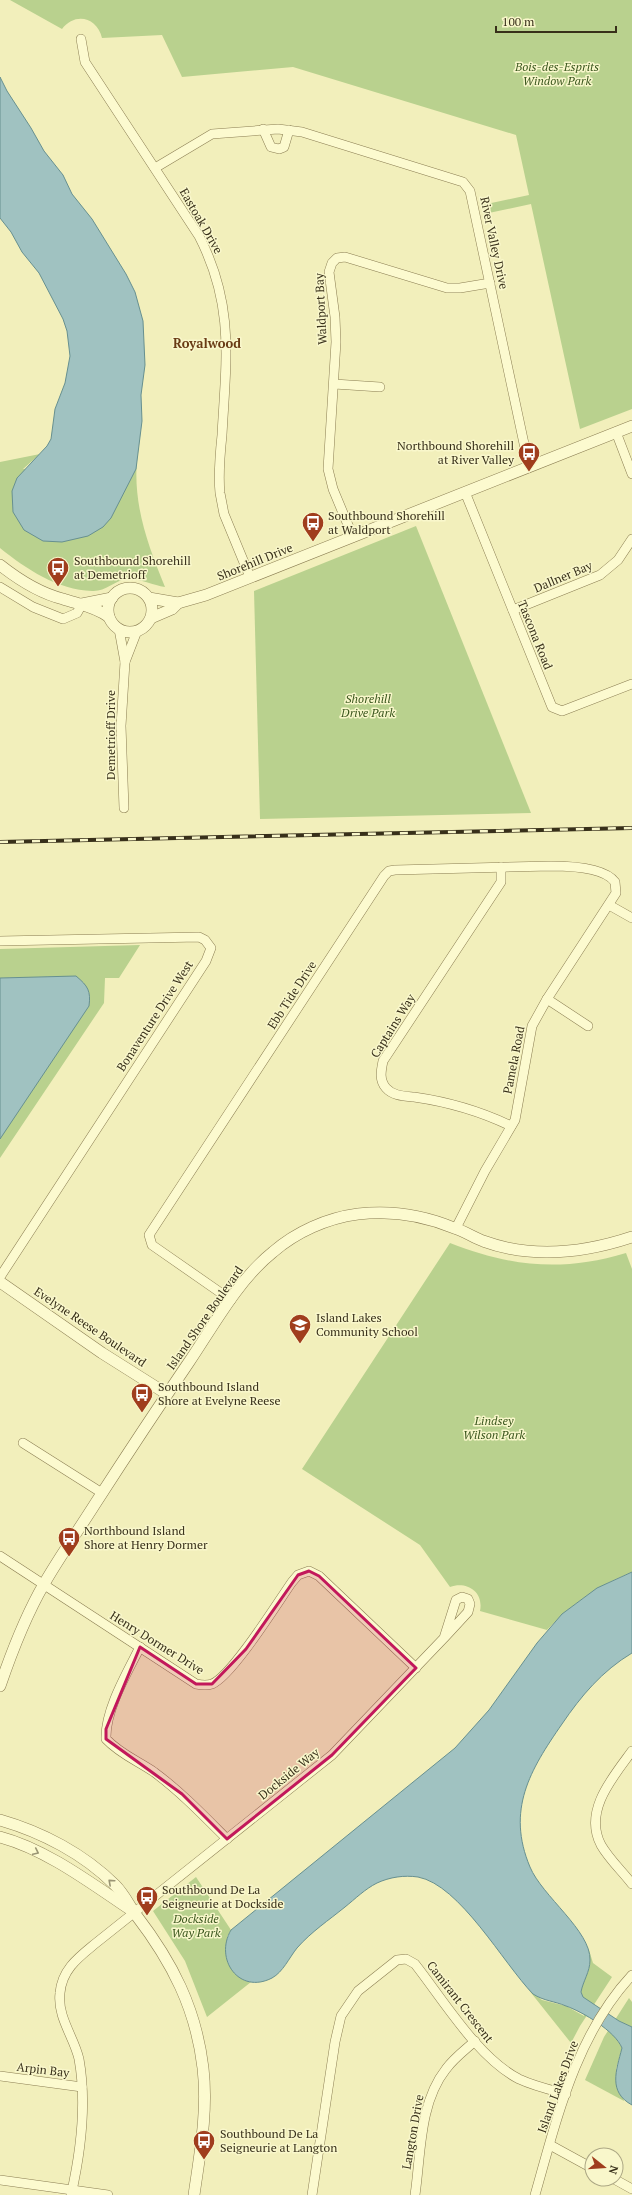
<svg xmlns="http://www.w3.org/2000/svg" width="632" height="2195" font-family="'PT Serif',serif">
<rect width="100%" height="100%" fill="#f2efbb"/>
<g fill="#b9d18e">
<path d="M10,0H632V409L580,429L531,204L484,214L482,205L529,195L516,135L293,67L182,77L162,35L102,38C97,17 75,12 62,29Z"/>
<path d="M40,454L23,469L137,462V459C133,506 148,545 165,587C153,585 138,578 126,579C114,581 105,592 92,591C58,590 26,569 0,548V462Z"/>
<path d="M416,526L531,813L260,819L254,591Z"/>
<path d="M140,945L119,978H105L104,1003L0,1158V949Z"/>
<path d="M450,1243C512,1267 562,1272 626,1253L632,1269V1572C599,1585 571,1604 547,1630L480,1611C484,1592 467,1581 450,1587L420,1545L302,1469Z"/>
<path d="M196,1877L231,1930L227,1937L243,1979L251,1982L207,2017L185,1961L153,1911Z"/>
<path d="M588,1947L593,1963L612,1977L580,2026L571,2043L528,1989L542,2000L566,2006L584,2016L583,1997L581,1992C585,1973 593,1968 588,1947Z"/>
<path d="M629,1998L632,2002V2027L617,2020L614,2034L622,2048L616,2069L624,2101L585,2080L604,2037Z"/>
</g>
<g fill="#a0c2c1" stroke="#679090">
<path d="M0,77L7,91L31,128L44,151L63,175L72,194L92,219L126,274L135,292L143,321L145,365L141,395L142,421L136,469L111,518L103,527L88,536L62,542L43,541L24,530L13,512L12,491L17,478L47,446L51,439L55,409L65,383L70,356L67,331L63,319L39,273L22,252L11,232L0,218Z"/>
<path d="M76,976C88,986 91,991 89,1006L0,1139V978Z"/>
<path d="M632,1572V1653C602,1671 581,1696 562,1724C530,1770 506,1810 530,1867C542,1896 591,1931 590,1960C590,1972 583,1981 581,1992L583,1997L619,2021L632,2027V2105C608,2092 616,2071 622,2048C615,2031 583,2012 566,2006C554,2001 544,2001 533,1994C503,1963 460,1885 418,1877C404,1875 390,1877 377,1883C365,1889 355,1899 345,1907C329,1920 311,1932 297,1948C289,1958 283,1972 272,1978C239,1995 214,1959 231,1930L455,1748L489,1710L537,1643L562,1614L597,1588Z"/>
</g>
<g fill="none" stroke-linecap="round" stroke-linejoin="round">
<g stroke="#8b7e53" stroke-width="10">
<g id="minor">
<path d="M81,39L85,62L199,236C235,306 226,360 222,435C220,454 218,474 220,493L224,514L250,577"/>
<path d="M263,129L271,147L279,149L284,147L289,130"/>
<path d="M155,168L212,134L278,129L302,132L463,182L470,191L529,467"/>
<path d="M334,384L380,387"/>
<path d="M616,432L632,474"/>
<path d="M465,492L552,707L562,711L632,684"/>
<path d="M353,537L333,489L328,469L336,342L335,317L329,272L332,263L337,258L345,257L447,288H460L490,283"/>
<path d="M0,587L33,607L63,619L77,613L82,604"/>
<path d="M513,610L600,575L618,560L632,539"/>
<path d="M119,629L125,662L121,726L124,808"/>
<path d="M125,662L137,631"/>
<path d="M501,867V882L383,1061C381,1071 379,1080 386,1088C393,1096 404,1096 414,1097C449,1102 480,1111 511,1126"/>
<path d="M609,905L632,918"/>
<path d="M0,941L199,937L205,940L211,948L206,961L0,1277"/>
<path d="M547,999L588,1026"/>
<path d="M231,1300L152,1245L149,1235L384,876L389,871L395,870L551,866C568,866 604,867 615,882L616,893L547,999L532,1026L515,1120L485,1171L456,1228"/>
<path d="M23,1443L102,1493"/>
<path d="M0,1556L196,1684C201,1685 206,1686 212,1684C232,1676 278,1602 292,1582L298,1575L309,1571L319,1576L416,1668"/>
<path d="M140,1647C127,1673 105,1710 106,1739C120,1754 138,1761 154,1772C181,1792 204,1816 227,1839"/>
<path d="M632,1751C613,1777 583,1811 601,1845C609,1859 622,1871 632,1884"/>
<path d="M0,2076L82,2087"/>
<path d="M550,2145L592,2168"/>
<path d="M614,2179L632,2189"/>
<path d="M0,2180L108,2195"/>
<path d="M71,2195C81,2151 87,2104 79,2059C74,2037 57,2017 60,1993C62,1969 79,1957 96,1943L332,1755L444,1638L456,1600L462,1597L468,1599L470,1604L468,1612L444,1638"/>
<path d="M312,2195L335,2042L341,2016L358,1991L397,1960L406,1959L415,1964C444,2001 478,2058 519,2079C534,2086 551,2090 566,2094"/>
<path d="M415,2195C421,2154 419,2103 446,2069C454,2058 465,2050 475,2041"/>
<path d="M535,2195C557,2118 576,2035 632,1975"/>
</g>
</g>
<g stroke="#8b7e53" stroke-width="12">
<g id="tertiary">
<path d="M0,565C19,580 39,593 63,599C78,604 96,607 109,617"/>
<circle cx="130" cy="610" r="22"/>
<path d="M149,598L178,603L206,595L632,426"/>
<path d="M82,604L112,598"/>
<path d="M151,618L172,609L178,603"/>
<path d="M0,1282L102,1353L167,1394"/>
<path d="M0,1686C12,1651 26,1615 44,1584C60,1556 78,1531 95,1504C126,1456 157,1409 189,1362C214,1325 238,1280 273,1252C296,1232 327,1218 358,1214C392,1210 423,1215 454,1228C464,1231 473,1237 483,1241C532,1259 584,1253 632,1237"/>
<path d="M0,1820C42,1832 84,1854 115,1885C124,1894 129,1905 136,1915C172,1962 196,2008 203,2068C208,2111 200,2153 194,2195"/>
<path d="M0,1837C46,1849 92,1884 131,1910"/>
</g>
</g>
<use href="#minor" stroke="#fcfacf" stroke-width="9"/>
<use href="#tertiary" stroke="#fcfacf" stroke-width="11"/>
<g stroke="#38301a" stroke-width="4">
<path id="rail" d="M0,842L632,828"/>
</g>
<use href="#rail" stroke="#f9f7cb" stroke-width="2.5" stroke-dasharray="8" stroke-linecap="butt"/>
</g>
<defs><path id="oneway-chevron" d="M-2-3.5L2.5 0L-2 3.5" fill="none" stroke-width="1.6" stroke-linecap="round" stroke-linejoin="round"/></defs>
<g stroke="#9a9574">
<use href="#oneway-chevron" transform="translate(36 1852) rotate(25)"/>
<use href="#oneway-chevron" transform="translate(111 1882) rotate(-138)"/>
</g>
<path fill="#c2185b" fill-opacity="0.2" stroke="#c2185b" stroke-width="3" stroke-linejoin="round" d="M309,1571L319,1576L416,1668L332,1755L227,1839L182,1794L106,1739V1729L140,1647L196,1684H212L246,1649L298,1575Z"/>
<defs>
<g id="bus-pin" transform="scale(1.15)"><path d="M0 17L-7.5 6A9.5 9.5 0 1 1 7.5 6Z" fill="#a03d1d" stroke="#f9f7cb"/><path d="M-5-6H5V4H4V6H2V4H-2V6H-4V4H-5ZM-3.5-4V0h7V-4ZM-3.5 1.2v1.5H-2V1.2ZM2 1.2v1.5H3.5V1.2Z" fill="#fff"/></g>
<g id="school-pin" transform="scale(1.15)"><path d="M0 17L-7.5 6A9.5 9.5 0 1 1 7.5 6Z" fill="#a03d1d" stroke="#f9f7cb"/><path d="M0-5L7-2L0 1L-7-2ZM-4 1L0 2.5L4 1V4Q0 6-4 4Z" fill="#fff"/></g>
</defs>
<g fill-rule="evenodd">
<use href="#bus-pin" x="529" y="453"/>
<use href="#bus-pin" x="313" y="523"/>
<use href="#bus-pin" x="58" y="568"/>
<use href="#school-pin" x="300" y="1325"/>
<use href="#bus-pin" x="142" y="1394"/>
<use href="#bus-pin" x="69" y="1538"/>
<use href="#bus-pin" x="147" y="1897"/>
<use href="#bus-pin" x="204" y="2141"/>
</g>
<g text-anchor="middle" stroke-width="3" stroke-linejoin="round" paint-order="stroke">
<g font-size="12" font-style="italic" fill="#3b571e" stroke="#f9f7cb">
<text x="557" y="71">Bois-des-Esprits<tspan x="557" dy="14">Window Park</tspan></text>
<text x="368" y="703">Shorehill<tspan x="368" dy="14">Drive Park</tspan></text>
<text x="494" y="1425">Lindsey<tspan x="494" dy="14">Wilson Park</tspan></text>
<text x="196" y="1923">Dockside<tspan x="196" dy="14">Way Park</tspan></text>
</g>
<g font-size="12" fill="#38301a" stroke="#f9f7cb">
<text transform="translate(201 221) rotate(60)" y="4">Eastoak Drive</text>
<text transform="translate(494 243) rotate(78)" y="4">River Valley Drive</text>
<text transform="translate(321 309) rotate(-93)" y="4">Waldport Bay</text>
<text transform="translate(255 562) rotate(-22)" y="4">Shorehill Drive</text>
<text transform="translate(563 577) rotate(-23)" y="4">Dallner Bay</text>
<text transform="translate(535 635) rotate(68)" y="4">Tascona Road</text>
<text transform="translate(111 735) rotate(-90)" y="4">Demetrioff Drive</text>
<text transform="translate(292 995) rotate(-57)" y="4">Ebb Tide Drive</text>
<text transform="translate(155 1016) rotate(-57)" y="4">Bonaventure Drive West</text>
<text transform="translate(393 1026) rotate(-58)" y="4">Captains Way</text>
<text transform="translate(514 1060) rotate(-79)" y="4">Pamela Road</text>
<text transform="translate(205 1318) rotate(-55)" y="4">Island Shore Boulevard</text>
<text transform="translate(90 1327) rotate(34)" y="4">Evelyne Reese Boulevard</text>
<text transform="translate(157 1643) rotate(32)" y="4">Henry Dormer Drive</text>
<text transform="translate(289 1774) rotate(-39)" y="4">Dockside Way</text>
<text transform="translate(460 2002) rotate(52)" y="4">Camirant Crescent</text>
<text transform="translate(43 2070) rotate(7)" y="4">Arpin Bay</text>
<text transform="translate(558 2087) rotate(-70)" y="4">Island Lakes Drive</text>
<text transform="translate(413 2132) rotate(-80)" y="4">Langton Drive</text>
</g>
<g font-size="12" fill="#38301a" stroke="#f9f7cb" text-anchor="start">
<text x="514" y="450" text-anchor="end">Northbound Shorehill<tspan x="514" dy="14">at River Valley</tspan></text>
<text x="328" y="520">Southbound Shorehill<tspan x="328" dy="14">at Waldport</tspan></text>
<text x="74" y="565">Southbound Shorehill<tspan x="74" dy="14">at Demetrioff</tspan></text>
<text x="316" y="1322">Island Lakes<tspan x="316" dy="14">Community School</tspan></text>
<text x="158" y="1391">Southbound Island<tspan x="158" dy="14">Shore at Evelyne Reese</tspan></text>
<text x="84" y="1535">Northbound Island<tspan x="84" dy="14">Shore at Henry Dormer</tspan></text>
<text x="162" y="1894">Southbound De La<tspan x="162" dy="14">Seigneurie at Dockside</tspan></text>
<text x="220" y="2138">Southbound De La<tspan x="220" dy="14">Seigneurie at Langton</tspan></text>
</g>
<g font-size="13" font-weight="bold" fill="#693b15" stroke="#f9f7cb">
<text x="207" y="348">Royalwood</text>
</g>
</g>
<g transform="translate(604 2167) rotate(107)"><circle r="19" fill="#f9f7cb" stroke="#aca784"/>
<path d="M0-3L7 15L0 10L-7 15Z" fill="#a03d1d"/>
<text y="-6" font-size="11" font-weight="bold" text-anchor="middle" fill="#38301a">N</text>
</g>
<path d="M496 26v6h120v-6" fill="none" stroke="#38301a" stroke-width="2"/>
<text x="502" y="26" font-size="12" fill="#38301a" stroke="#f9f7cb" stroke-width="3" paint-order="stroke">100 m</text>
</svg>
